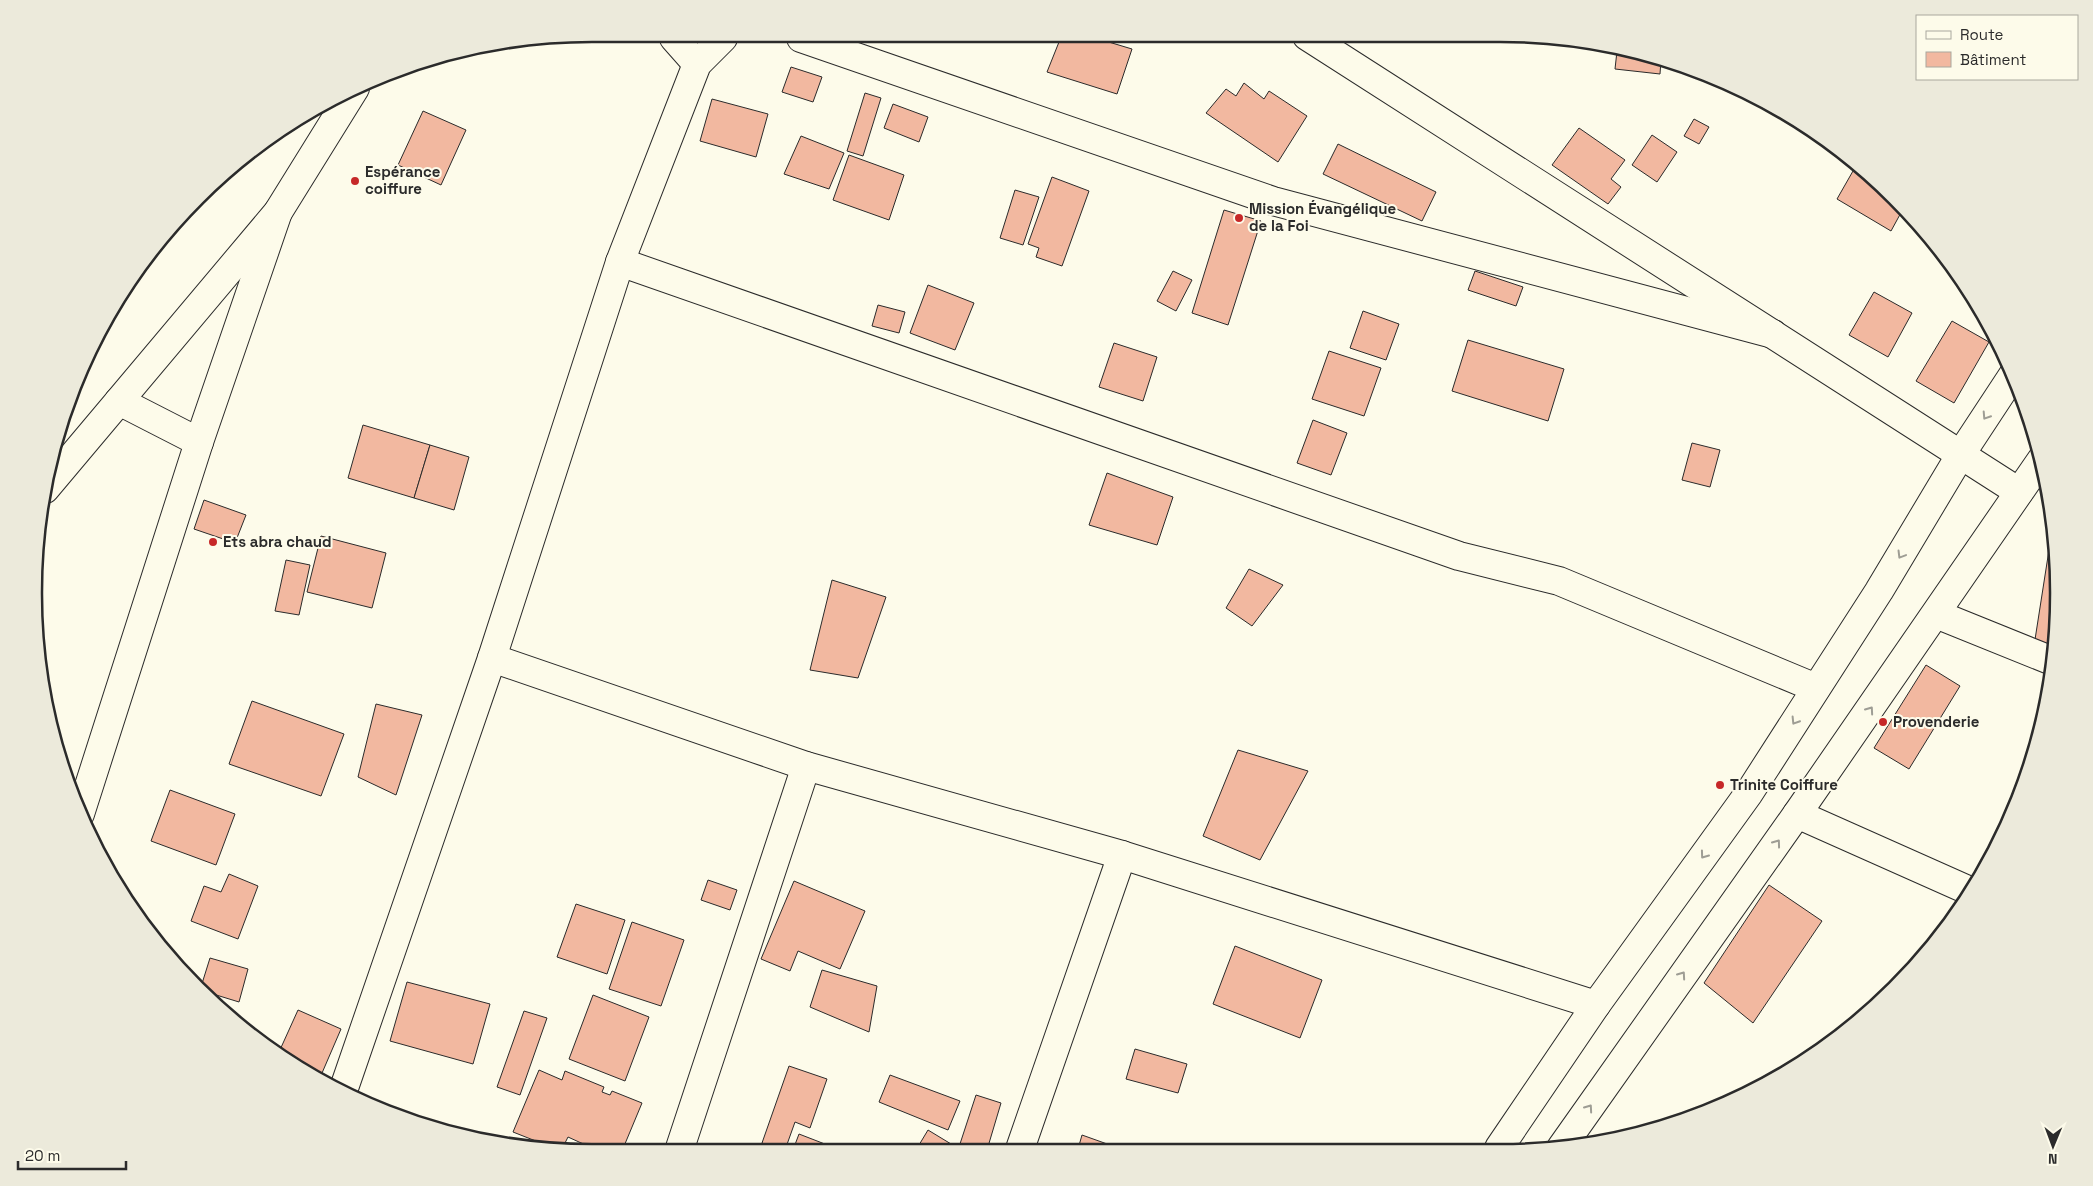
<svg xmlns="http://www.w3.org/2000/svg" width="2093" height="1186" font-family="'Space Grotesk',sans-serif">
<rect width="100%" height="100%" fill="#fdfbea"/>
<g fill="#f2b8a0" stroke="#2b2b2b">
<path d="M1061,37H1092L1132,49L1117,94L1047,72Z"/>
<path d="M1617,51L1661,60L1660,74L1615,69Z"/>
<path d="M791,67L822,77L813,102L782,92Z"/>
<path d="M1244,83L1264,99L1269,91L1307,116L1278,162L1206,113L1226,89L1236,96Z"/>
<path d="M865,93L881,98L863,156L847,151Z"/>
<path d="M712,99L768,114L756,157L700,141Z"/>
<path d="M893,104L928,117L919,142L884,128Z"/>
<path d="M423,111L466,130L441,185L398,165Z"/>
<path d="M1694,119L1709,127L1699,144L1684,136Z"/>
<path d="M1579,128L1625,160L1611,179L1621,187L1608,204L1552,165Z"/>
<path d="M1652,135L1677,152L1657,182L1632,165Z"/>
<path d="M801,136L844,153L829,189L784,174Z"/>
<path d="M1338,144L1436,192L1422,221L1323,174Z"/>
<path d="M849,155L904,175L889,220L833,200Z"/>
<path d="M1857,164L1869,173L1903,209L1891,231L1837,199Z"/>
<path d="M1052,177L1089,191L1062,266L1036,257L1039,248L1028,244Z"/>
<path d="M1015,190L1039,197L1023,245L1000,238Z"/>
<path d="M1224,210L1261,221L1228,325L1192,313Z"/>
<path d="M1173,271L1192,280L1176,311L1157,301Z"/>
<path d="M1475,271L1523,287L1516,306L1468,290Z"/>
<path d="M928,285L974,303L955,350L910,333Z"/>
<path d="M1874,292L1912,313L1888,357L1849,335Z"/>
<path d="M878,305L905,312L899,333L872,326Z"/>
<path d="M1363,311L1399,324L1386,360L1350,348Z"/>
<path d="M1952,321L1989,342L1954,403L1916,381Z"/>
<path d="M1468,340L1564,369L1548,421L1452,391Z"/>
<path d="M1114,343L1157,357L1143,401L1099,387Z"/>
<path d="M1329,351L1381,368L1364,416L1312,399Z"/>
<path d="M1313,420L1347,433L1331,475L1297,463Z"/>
<path d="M363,425L430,445L414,498L348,478Z"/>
<path d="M1692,443L1720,450L1710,487L1682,480Z"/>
<path d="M430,445L469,457L454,510L414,498Z"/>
<path d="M1107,473L1173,497L1157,545L1089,525Z"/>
<path d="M204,500L246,515L235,543L194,529Z"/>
<path d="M321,536L386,553L372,608L307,592Z"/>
<path d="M2051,537H2055L2058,557L2055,649L2034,646Z"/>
<path d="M286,560L310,565L299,615L275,611Z"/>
<path d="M1249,569L1283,585L1252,626L1226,608Z"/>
<path d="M832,580L886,597L858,678L810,670Z"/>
<path d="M1926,665L1960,686L1909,769L1874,748Z"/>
<path d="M252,701L344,734L321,796L229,764Z"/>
<path d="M376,704L422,715L396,795L358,777Z"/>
<path d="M1238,750L1308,771L1260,860L1203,836Z"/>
<path d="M170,790L235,814L216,865L151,841Z"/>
<path d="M229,874L258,886L238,939L191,921L204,886L221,892Z"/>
<path d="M708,880L737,890L730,910L701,900Z"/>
<path d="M794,881L865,911L840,969L798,951L790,971L761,959Z"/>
<path d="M1769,885L1822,921L1753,1023L1704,983Z"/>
<path d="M576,904L625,920L607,974L557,957Z"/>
<path d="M632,922L684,940L661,1006L609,989Z"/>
<path d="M1235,946L1322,980L1300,1038L1213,1004Z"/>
<path d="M210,958L248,969L239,1002L200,990Z"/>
<path d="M822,970L877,986L869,1032L810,1007Z"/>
<path d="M407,982L490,1004L473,1064L390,1041Z"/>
<path d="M593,995L649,1017L625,1081L569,1059Z"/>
<path d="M298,1010L341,1029L319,1080L279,1052Z"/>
<path d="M524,1011L547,1018L520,1095L497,1087Z"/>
<path d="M1135,1049L1187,1064L1178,1093L1126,1079Z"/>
<path d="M789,1066L827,1079L810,1128L795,1122L785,1150H782L762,1143Z"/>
<path d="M539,1070L562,1080L565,1071L604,1087L602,1092L610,1095L612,1091L642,1103L622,1151H588L590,1147L568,1137L561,1151L513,1132Z"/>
<path d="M890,1075L960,1101L948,1130L879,1102Z"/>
<path d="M976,1095L1001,1103L987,1150H958Z"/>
<path d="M928,1130L956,1147L955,1150H916Z"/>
<path d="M799,1134L830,1146L828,1150H793Z"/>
<path d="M1082,1135L1110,1145L1108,1149H1078Z"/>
</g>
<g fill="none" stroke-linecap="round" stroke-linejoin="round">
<g stroke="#2b2b2b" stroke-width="30">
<g id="minor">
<path d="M1307,36L2019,492"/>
<path d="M674,38L697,64"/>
<path d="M801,38L1273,201L1773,334"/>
<path d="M620,262L1459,556L1559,581L1816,688"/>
<path d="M119,401L199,442"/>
<path d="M45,489L278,212L355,88"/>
<path d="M1936,614L2055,662"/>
<path d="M492,658L806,766L1122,855L1596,1005"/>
<path d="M80,814L199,442L278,212"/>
<path d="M1797,814L1970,891"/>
<path d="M343,1091L492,658L620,262L697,64L723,38"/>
<path d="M1020,1149L1122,855"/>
<path d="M679,1151L806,766"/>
</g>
</g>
<g stroke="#2b2b2b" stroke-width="30">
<g id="major">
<path d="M1499,1148L1596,1005L1749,793L1879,591L1961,454L2013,375"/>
<path d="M1561,1148L1797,814L2042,459"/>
</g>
</g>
<use href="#minor" stroke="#fdfbea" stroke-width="28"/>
<use href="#major" stroke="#fdfbea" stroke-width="28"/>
</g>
<defs><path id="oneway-chevron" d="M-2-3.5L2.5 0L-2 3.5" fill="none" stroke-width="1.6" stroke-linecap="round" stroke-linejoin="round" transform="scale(1.25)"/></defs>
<g stroke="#9e9d94">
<use href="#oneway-chevron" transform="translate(1986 416) rotate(123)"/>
<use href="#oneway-chevron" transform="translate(1901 555) rotate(121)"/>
<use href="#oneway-chevron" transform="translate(1870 710) rotate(-55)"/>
<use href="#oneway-chevron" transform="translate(1795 721) rotate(122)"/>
<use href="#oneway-chevron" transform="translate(1777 843) rotate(-54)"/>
<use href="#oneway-chevron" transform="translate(1704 855) rotate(126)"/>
<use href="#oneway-chevron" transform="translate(1682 975) rotate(-55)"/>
<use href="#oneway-chevron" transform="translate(1589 1108) rotate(-55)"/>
</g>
<g fill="#c62828" stroke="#fdfbea" stroke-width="2">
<circle cx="355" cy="181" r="5"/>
<circle cx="1239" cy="218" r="5"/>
<circle cx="213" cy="542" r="5"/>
<circle cx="1883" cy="722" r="5"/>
<circle cx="1720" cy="785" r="5"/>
</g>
<g text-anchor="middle" stroke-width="4" stroke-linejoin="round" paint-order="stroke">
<g font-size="15" font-weight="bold" fill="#2b2b2b" stroke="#fdfbea" text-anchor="start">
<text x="365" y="177">Espérance<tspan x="365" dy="17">coiffure</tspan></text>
<text x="1249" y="214">Mission Évangélique<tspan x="1249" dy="17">de la Foi</tspan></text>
<text x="223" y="547">Ets abra chaud</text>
<text x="1893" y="727">Provenderie</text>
<text x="1730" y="790">Trinite Coiffure</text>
</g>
</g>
<path d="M0 0H2093V1186H0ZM592 42H1500A550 550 0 0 1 2050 592V594A550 550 0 0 1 1500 1144H592A550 550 0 0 1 42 594V592A550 550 0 0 1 592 42Z" fill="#eceadb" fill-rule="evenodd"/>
<path fill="none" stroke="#2b2b2b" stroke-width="2.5" d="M592 42H1500A550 550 0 0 1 2050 592V594A550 550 0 0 1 1500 1144H592A550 550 0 0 1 42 594V592A550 550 0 0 1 592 42Z"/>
<rect x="1916" y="15" width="162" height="65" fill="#fdfbea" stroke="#a9a89e"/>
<rect x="1926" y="31" width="25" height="8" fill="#fdfbea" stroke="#a9a89e"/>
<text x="1960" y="40" font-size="15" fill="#2b2b2b">Route</text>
<rect x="1926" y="52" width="25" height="15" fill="#f2b8a0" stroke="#a9a89e"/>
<text x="1960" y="65" font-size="15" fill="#2b2b2b">Bâtiment</text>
<g transform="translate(2053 1146) rotate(181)" stroke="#fdfbea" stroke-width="4" paint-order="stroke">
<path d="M0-4L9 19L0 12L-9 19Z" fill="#2b2b2b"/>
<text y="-8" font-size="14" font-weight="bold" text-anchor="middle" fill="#2b2b2b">N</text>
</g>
<path d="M18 1161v8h108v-8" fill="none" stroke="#2b2b2b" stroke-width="2.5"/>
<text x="25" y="1161" font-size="15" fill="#2b2b2b" stroke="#fdfbea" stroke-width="4" paint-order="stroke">20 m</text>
</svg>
